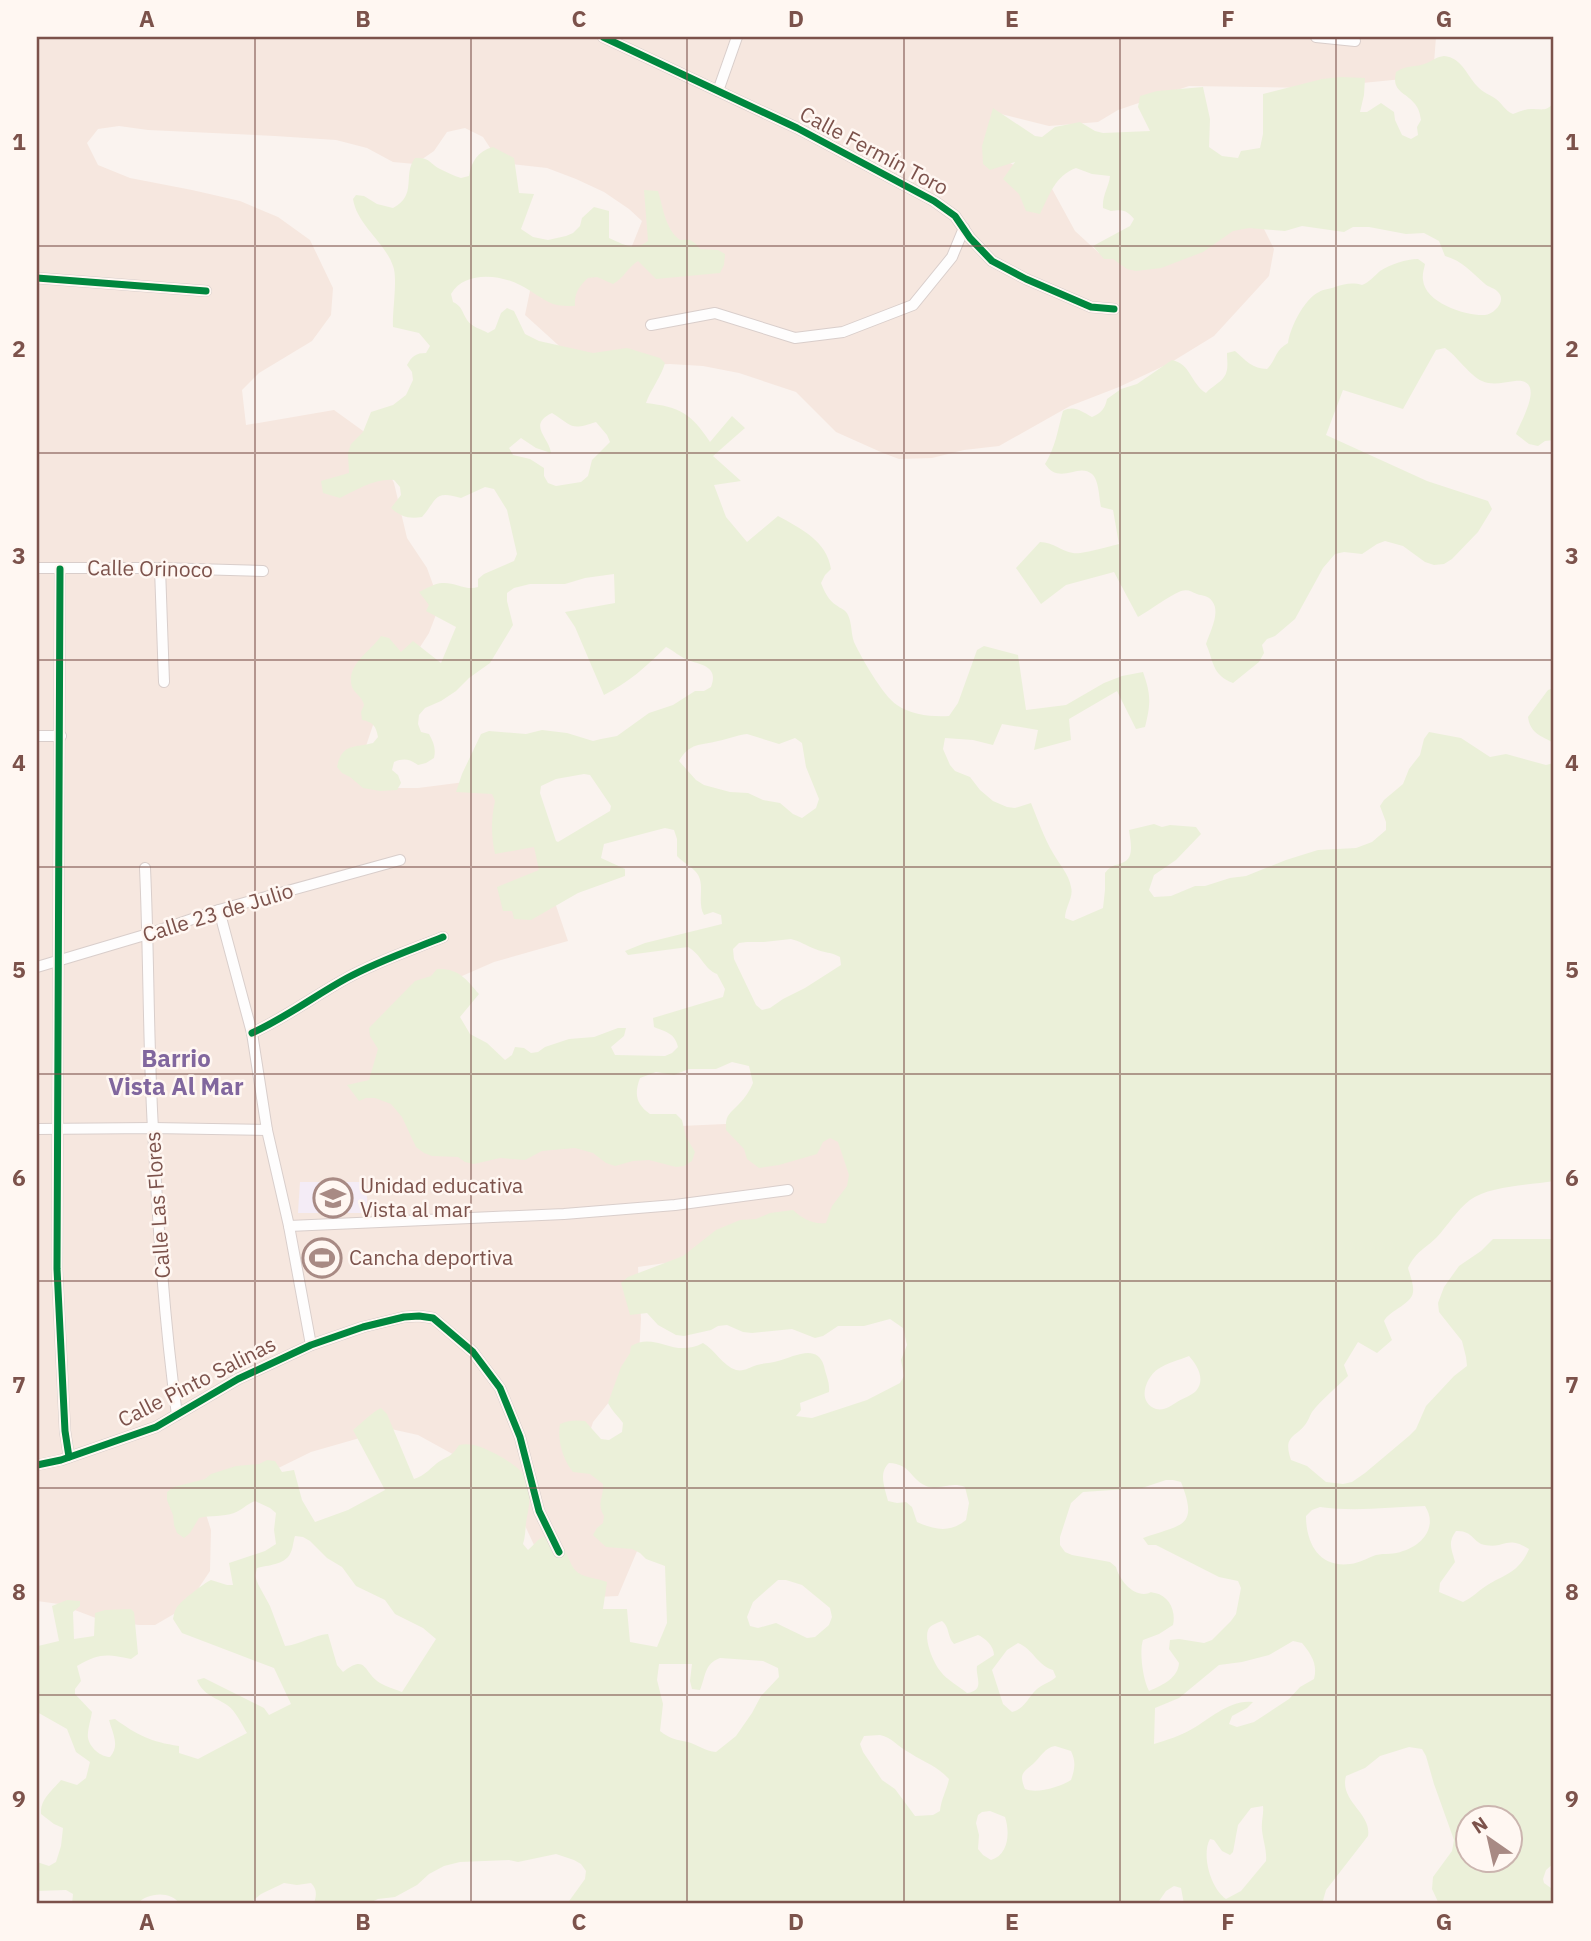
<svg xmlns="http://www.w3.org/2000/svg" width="1591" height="1941" font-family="'IBM Plex Sans',sans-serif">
<rect width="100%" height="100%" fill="#faf3ef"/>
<path fill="#f6e7df" d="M37,37H1436L1433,76L1312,88L1189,86L1118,110L1098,122L1049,126L1001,114L983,150L1016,166L1051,187L1075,231L1099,253L1261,223L1274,249L1269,276L1214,336L1170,363L1119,387L1070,406L999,446L964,450L932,458L899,459L883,453L836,432L796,392L739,373L703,366L670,364L620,366L578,363L525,315L531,286L624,266L642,221L629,209L604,192L576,179L547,168L511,164L496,157L483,137L465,128L447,132L434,151L415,164L393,162L367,148L336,140L275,136L148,130L119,126L98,129L87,143L98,165L130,178L192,190L240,201L278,217L310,240L333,288L331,315L312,341L259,373L242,390L246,425L334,410L370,436L394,483L407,538L427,568L440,604L429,633L376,716L365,749L380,788H418L512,776L568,941L494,962L446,983L390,1036L659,1127L772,1122L852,1138L866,1225L795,1244L638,1267L641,1319L639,1354L626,1381L593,1422L586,1444L643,1537L618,1596L597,1597L550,1570L534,1545L515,1504L487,1473L418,1435L391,1429L311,1452L203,1505L211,1530L210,1571L186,1607L155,1625H139L101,1620L59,1604L37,1601Z"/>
<path fill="#f4ecf6" d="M300,1182H366L368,1213H298Z"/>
<g fill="#ebf0d9" fill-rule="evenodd">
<path d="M1444,56C1462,58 1466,74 1477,86C1483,93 1489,94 1496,99C1503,104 1504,110 1513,114C1519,112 1525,109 1531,109C1542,109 1547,112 1554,102V440L1545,441L1538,446L1529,444L1516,434C1521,421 1547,378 1515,381C1504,382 1493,386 1482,381C1470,376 1457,356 1445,348L1436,350L1403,409L1343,390L1326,435L1427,481L1488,501L1492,509L1478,532L1452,559L1444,564L1434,565L1425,562L1403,546L1385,541L1377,544L1362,554L1344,552L1335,554L1323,568L1295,619L1275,636L1267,639L1262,645L1264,653L1259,662L1233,683C1212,675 1214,662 1206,644C1210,632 1221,612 1212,601C1208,595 1202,596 1197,594C1191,592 1189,589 1181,591C1167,597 1152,609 1138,617L1114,572L1066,585L1041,604L1016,568L1040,542C1053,542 1061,551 1073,553C1081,555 1110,546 1119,544L1113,510L1101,507C1099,498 1099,480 1092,474C1078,462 1060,486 1045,464C1056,446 1057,432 1063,411C1074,405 1081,411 1092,417C1101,413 1105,409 1107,399L1121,389L1137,384L1172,360C1191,364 1191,384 1206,393C1211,387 1220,383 1224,377C1229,371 1227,360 1227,353L1235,351C1245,360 1253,369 1267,369C1277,359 1274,351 1288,343C1290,328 1304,299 1319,292C1323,289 1330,289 1335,287C1345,284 1352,282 1362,285C1370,282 1374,276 1380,271C1391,264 1406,259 1418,259L1425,264C1424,269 1422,275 1423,280C1425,303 1466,316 1485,315C1494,314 1507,301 1498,292C1495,288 1488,287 1485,284C1471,272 1463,261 1445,256L1439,241L1424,233L1406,234L1369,227H1353L1344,232L1302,226L1285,231L1249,228L1233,231L1203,252L1161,268L1136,271L1127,269L1113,259H1104L1093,246L1130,226L1134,219C1127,210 1122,209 1111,211L1103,208C1102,195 1109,187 1110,176L1092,174L1076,168C1055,176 1050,194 1040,214L1026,211L1019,194L1003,179L1015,162L990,170L983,164L982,146L993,108L1035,136L1042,137L1055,127L1080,122L1095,131L1103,133L1150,131L1138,107L1140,96L1157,91L1203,87L1210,119L1209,147L1222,156L1238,158L1241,151L1260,148L1263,134V94L1322,79L1341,77L1365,78L1364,95L1360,112H1367L1381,103L1394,112L1395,120L1402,135L1411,139L1418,135L1417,127L1421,120C1420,114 1419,109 1415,104C1406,92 1391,92 1396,72C1408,64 1415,68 1427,63C1433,60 1437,57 1444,56Z"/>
<path d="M493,147L514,158L519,193L534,194L521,229L533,237L548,240L566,236L573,233L580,226L582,218L594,207L609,211V238C623,244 634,252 648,241L644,190L658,191C663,207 665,229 680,240C690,238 694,241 700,249L718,250L725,254L724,265L720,273L656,279L638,261C628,267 624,278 613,284L597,277L588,278C579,286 574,294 575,306C567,306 560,306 553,304C541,299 532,291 520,285C499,274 464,271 451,294L453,302C462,306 462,312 467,320C472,327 481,329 488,333L495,329L501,313L507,308L514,311L525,334L539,341L593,353L627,348L660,358L665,363C661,377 651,389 646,403C680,407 691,413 710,442L732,416L745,428L713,456L741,481L714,485L726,517L747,542L778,516C800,528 827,541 831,569L825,575L821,583C824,591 829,601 836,605C841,609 845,609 848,615C852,623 851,634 854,642C861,657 883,696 897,705C911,715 932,717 949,716L958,703L977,650L984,646L1018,655L1026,710L1066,705L1104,683L1122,676L1143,672C1151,695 1151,703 1145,727L1136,729L1117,691L1069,719L1071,740L1034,750L1038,730L1002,724L993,745L973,740L945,738L943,749L950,765L955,771L970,777L980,790L993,801L1007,807L1015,808L1031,803C1038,820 1044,838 1053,853C1059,864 1069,874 1071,887C1074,897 1065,907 1065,918L1073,921L1103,908L1105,890V873C1113,863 1114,867 1124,862C1135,857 1130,839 1129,830L1154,824L1162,827L1170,825L1196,827L1201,834L1176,860L1154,875L1149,890L1154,897L1171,896L1195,886H1205L1230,878L1246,876L1286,860L1318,850L1356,848L1372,842L1386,830V822L1380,806L1384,800L1403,784L1409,769L1420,755L1424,739L1429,732L1461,738L1490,757L1506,754L1546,765L1554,763V1181C1530,1185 1489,1186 1470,1200C1457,1210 1448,1225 1437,1237C1424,1250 1417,1250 1408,1268C1410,1275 1414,1285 1413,1292C1412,1304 1390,1310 1384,1321L1392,1340L1377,1353L1358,1342L1344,1365L1348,1376C1337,1387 1320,1401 1312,1412C1310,1415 1309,1419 1307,1422C1297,1438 1282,1434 1291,1460L1307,1466L1326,1482L1343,1484L1352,1482L1365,1473L1409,1436L1416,1429L1426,1406L1454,1376L1467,1366L1466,1357L1462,1341L1439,1312L1438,1303L1444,1287L1459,1266L1481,1251L1493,1239H1554V1863L1546,1870L1543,1879L1544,1883L1551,1888H1554V1904H1439L1432,1889L1433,1877L1452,1851L1454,1840L1434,1784L1426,1756L1422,1749L1409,1747L1380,1756L1365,1768L1346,1776C1339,1801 1372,1813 1368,1836L1326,1890L1322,1904H1184L1181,1888L1174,1886L1166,1891L1157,1904H567L585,1879L586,1871L581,1864L574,1860L556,1854L518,1862L509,1860L460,1862L444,1866L429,1874L417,1885L395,1897L378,1899L367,1904H314C316,1896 318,1890 311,1883L297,1885L284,1883L261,1894L249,1904H180C170,1890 147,1893 137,1904H72L73,1894L66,1890L37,1891V1862L49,1866L56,1862L61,1846L63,1828L54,1824L41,1814C40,1799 52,1791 61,1780L77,1785L86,1778L90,1762L76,1752L67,1729L37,1712V1644L38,1646L59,1641L52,1606L67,1600L80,1601V1606L73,1612L74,1639L94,1636L95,1613L105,1610L131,1609L134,1612L138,1654L131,1659C106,1654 100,1653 77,1666L81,1681L75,1689V1694L92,1712C91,1719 87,1731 88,1738C90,1748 101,1757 110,1757C120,1746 113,1734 109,1720L115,1719C137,1735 151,1742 179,1746V1753L198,1759L247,1733C242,1725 236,1711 227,1705C215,1697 203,1695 197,1680L204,1678L264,1708L269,1715L291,1704L274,1668L182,1633L173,1619C174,1615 174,1611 177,1607C181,1601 204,1583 211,1580L227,1585H233L229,1563L265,1551L276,1544L274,1530L276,1513L270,1508L255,1501C247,1504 242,1510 234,1513C223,1517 211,1515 199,1518L190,1533L184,1538L177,1533L174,1525L173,1515L167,1500V1492L174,1487L205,1479L211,1474L236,1466L259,1464L267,1460L275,1461L282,1472L294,1470L302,1500L315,1522L348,1510L385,1490L353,1430C362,1423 371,1413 381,1408L387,1414L414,1479C425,1476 431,1467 440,1461C449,1456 453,1455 459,1445C472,1442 484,1448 496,1454C528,1472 534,1481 527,1517C525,1526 526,1535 523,1544L528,1550C533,1546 536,1541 541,1538C561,1526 567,1561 575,1570C582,1578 597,1578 607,1582L603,1609H627L630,1642L657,1647L667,1623L665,1566L646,1559L640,1553L632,1549L606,1547L593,1535L597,1528L603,1523L604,1516C596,1502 604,1498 603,1484L590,1474L573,1472C563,1460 557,1440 560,1424C569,1420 575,1420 585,1421L601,1439L609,1440L622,1432L623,1423C618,1416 612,1411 608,1403L621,1367L630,1353L631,1346C656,1331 673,1359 703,1343C715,1350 723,1366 736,1370C744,1372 750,1367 757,1365C764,1363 771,1363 778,1361C794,1357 817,1343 824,1366C826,1376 830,1382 829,1392L800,1403L801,1410L796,1416L812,1418L867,1400L900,1383L904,1376L901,1360L907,1345L903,1328L890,1319L864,1326H838L823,1336L815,1338L792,1329L752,1333L743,1332L727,1325L718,1326L711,1330L684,1336L676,1335L658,1325L647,1313L630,1315L621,1283L628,1277L683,1256L716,1230L740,1220L756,1219L770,1213L793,1210C801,1218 814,1225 826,1223L832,1206L847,1186L849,1175L838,1142L830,1138L823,1142L817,1154L779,1165L759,1168L747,1159L744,1149L726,1130C725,1114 730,1114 739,1104C745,1098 750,1090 753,1083L749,1066L732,1062L716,1069H689L674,1075L656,1072L640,1078C634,1094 636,1104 650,1114H676L682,1120L686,1137L695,1152L692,1161L684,1166L676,1167L649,1160L633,1161L615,1166L606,1163L593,1153L575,1148L542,1151L525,1160L500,1158L474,1164L465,1162L458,1157L432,1156L424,1153L416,1147L402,1117L391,1104L375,1098H366L359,1101L347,1085L369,1080L378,1049L370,1036L369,1028L415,981L431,976L437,969C459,968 466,979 479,994L460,1017L470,1034L487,1043L505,1060L512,1055L515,1047L524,1048L531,1053L538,1052L545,1047L569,1039L594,1037L618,1028H626L624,1036L611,1047L615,1055L665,1056L672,1053L678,1047C675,1033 666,1032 654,1027L653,1018L723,997L725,989L717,974C704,969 701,954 688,947L628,955L625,951L645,943L722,924L721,915L713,912L704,915C696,901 707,883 695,871C690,865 682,862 677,856V839L674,830L665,828L604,844L601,858L625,869V876L578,893L531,920L514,919L512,911H503L497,887L539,870L534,847L495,854C491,836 491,818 495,801L492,794L456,792L462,774L481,734L489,731L526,734L542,730L567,733L593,741L601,739L617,736L649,713L673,705L695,691H704L711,687C719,666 701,665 688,660C680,657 674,651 666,647C647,666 628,683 604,695L575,627L565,612L615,603L614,574L585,578L565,584H530L514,588L507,593V601L513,625L490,663L469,678L456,691L441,701L425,708L419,715L418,724L421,732L429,734C434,743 436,749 434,758L426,763L418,765C409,759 404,758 394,762L392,770L398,775L401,783L397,790L380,791L363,788L350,777L342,773L337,767C342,743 354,748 373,743L378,737C376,726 373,722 362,720L361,712L364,705C362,696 355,694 352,687C345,665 371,651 381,636L389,638L401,652L413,641L441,663L456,627L426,611L429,605L419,592C426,589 435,583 442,583C455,582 466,591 478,587V579L484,574L514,561L517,554L507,510L494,489L485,487L461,498C433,490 438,499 422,517C409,519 401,517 391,508L401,495L400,487L394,480C376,478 356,490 340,498L323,493L321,481L349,473L348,453L351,444L363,432L371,412L393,405L406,395L413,380L412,372L407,365C412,356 416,353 426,353L430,346L419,333L393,327C392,312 398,278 393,266C385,242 357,225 353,199L356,195L364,196L377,204L393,208C418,195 402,175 415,158C430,157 429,163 440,169C447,172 454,176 461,178L469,176C471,162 478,151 493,147ZM552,413C573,426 570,431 596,422L607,435L610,442L592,460L588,476L581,482L556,486L548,483L544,476V468L530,459L513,455L509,448L521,438L536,448L551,453C549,437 527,425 552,413ZM747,734L779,744L795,738L802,743L806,767L819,799L816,808L802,818L793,814L780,803L763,800L748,793L730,792L704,785L696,780L679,761C690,742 700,746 718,741C728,739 737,735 747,734ZM584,774L590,775L611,806L610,811L558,842L556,841L540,793L541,786L556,779ZM791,939C800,941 807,946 815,949C824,953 832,952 840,957L841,965L805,988L783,999L770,1008L762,1010L756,1005L734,959L733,949L739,943L747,942H764ZM1189,1356C1197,1365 1206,1379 1196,1391C1192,1395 1182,1399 1177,1402C1171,1406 1164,1411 1156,1409C1136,1402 1146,1377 1158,1369C1167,1363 1179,1360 1189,1356ZM889,1463C911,1464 910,1479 926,1486C939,1491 950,1481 965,1487L969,1503L966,1520C950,1533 935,1530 917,1522L912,1507L906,1502L897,1503L888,1501C885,1488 878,1473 889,1463ZM1166,1480H1173L1181,1482C1199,1528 1182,1524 1143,1538L1148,1545H1156L1219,1577L1238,1581L1241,1588L1236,1614L1231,1621L1212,1640L1204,1643L1179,1639L1170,1640L1169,1649L1179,1663C1178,1678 1163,1685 1149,1691C1143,1680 1139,1652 1143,1640L1159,1634L1173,1625C1176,1612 1170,1596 1155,1593C1147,1591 1153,1593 1144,1594C1131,1594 1119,1579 1116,1567L1110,1562L1072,1555L1065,1552L1060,1545V1537L1071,1503L1083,1492L1142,1488ZM1425,1506C1438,1526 1423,1545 1403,1551C1394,1555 1385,1553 1376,1555C1367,1558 1360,1563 1350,1564C1319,1568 1306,1543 1306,1516L1312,1510L1320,1507C1355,1512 1390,1507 1425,1506ZM1456,1531C1473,1530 1473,1543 1485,1545C1505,1549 1506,1535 1529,1549C1519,1573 1505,1574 1486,1586C1478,1591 1472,1598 1463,1602L1439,1592L1440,1583L1455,1562C1452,1550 1447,1543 1456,1531ZM295,1536L303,1537L310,1541L327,1558L342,1567L356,1586L385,1600L395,1614L423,1628L436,1639L402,1692C395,1689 387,1687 380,1683C363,1672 367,1653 343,1672L337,1665L328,1634C313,1635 300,1645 285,1646L270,1606L258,1584L255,1576L257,1568C268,1565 284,1565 290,1554C293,1549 293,1542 295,1536ZM778,1580H786L802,1585L830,1608L832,1617L829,1625L815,1637L807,1638L776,1623L758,1628L750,1626L747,1617L753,1602ZM942,1621C950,1627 947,1637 954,1644L978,1635C985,1638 994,1646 994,1655L977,1666C975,1677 986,1690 967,1693C959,1686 947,1680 941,1672C934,1664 924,1641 928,1630C930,1625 937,1623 942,1621ZM1293,1641L1302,1643C1311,1654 1318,1664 1314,1679L1300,1687L1289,1699L1254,1722L1237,1727L1229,1724L1232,1716L1247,1708L1253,1702C1230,1699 1210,1719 1192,1729C1180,1736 1167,1740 1154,1744L1155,1708L1179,1698L1219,1665L1242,1662L1269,1655ZM1018,1643C1033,1649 1037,1665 1053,1670L1056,1677C1051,1682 1043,1684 1037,1689C1028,1697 1025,1709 1012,1712L1003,1704L992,1670L1007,1650ZM720,1658L763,1661L778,1668L779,1677L761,1696L752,1713L736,1736L716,1752C705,1751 698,1745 688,1742C677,1740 670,1739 660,1731L663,1704L657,1680L659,1664H692L690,1681L692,1689L700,1690C706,1676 704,1664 720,1658ZM880,1735C892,1737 899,1748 910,1753C925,1763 936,1765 949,1779C947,1790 941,1799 940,1811L933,1815L915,1816L895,1789L882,1780L863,1752L860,1744L864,1736ZM1055,1746L1071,1751C1076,1762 1075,1768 1071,1780C1060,1787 1037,1794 1025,1789C1023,1784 1020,1777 1024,1772C1026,1769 1030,1767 1033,1764C1041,1757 1044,1748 1055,1746ZM1263,1806C1264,1814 1261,1822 1262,1830C1263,1841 1267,1850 1266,1861L1241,1891L1226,1899C1211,1889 1201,1855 1210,1839L1214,1840L1222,1851L1230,1855L1233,1852L1238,1825L1251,1808ZM990,1811L1005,1817C1010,1832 1009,1855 991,1860L983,1855L978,1849L979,1835L976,1823L978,1815L982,1812ZM1468,1818H1510V1860H1468Z"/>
<path d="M1554,688V743C1541,736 1530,733 1528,717L1548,690Z"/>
<path d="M338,1248L341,1266L305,1268L304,1251Z"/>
</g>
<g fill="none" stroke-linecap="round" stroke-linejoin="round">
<g stroke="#d9cecb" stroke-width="12">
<g id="minor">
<path d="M603,37L797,128L934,201L955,216L970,238L992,261L1026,279L1091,307L1114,309"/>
<path d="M1316,37L1355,41"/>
<path d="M718,91L737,37"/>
<path d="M37,278L206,291"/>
<path d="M651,325L715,313L795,338L843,332L913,305L952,257L964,228"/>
<path d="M37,568H160L263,571"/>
<path d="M160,568L164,682"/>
<path d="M60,569L57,1269L65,1431L69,1457"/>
<path d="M37,736H61"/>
<path d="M145,868C149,955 148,1042 153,1129C158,1224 164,1320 177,1415"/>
<path d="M219,910L252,1033L267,1130L289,1226L311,1345"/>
<path d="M37,967L148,934L219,910L400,860"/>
<path d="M252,1033C287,1017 314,996 347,978C378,961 411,950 443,937"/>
<path d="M37,1129L153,1128L267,1130"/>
<path d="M289,1226L564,1214L675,1205L788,1190"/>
<path d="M37,1465L61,1460L156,1427L238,1379L311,1345L363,1327L404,1317L419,1316L433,1318L473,1352L500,1388L520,1437L539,1511L559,1552"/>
</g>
</g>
<use href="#minor" stroke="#fefdfd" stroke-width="10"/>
<g stroke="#fff7f2" stroke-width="11">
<g id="cycleway">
<path d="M603,37L797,128L934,201L955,216L970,238L992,261L1026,279L1091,307L1114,309"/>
<path d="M37,278L206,291"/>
<path d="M60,569L57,1269L65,1431L69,1457"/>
<path d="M252,1033C287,1017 314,996 347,978C378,961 411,950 443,937"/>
<path d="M37,1465L61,1460L156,1427L238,1379L311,1345L363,1327L404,1317L419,1316L433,1318L473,1352L500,1388L520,1437L539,1511L559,1552"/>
</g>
</g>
<use href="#cycleway" stroke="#00873e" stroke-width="7"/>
</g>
<path fill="none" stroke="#7c524b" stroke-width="2" stroke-opacity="0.55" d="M255,37V1904M471,37V1904M687,37V1904M904,37V1904M1120,37V1904M1336,37V1904M37,246H1554M37,453H1554M37,660H1554M37,867H1554M37,1074H1554M37,1281H1554M37,1488H1554M37,1695H1554"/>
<defs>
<g id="school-ring" transform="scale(2.0125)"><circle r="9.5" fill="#fff7f2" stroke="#a88a84" stroke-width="1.5"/><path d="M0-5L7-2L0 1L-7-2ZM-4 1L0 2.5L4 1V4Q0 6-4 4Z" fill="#a88a84"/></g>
<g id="stadium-ring" transform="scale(2.0125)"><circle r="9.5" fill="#fff7f2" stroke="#a88a84" stroke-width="1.5"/><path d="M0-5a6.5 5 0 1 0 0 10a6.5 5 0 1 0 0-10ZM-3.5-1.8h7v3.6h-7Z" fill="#a88a84"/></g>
</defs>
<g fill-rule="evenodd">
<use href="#school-ring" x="333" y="1198"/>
<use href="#stadium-ring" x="322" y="1258"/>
</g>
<g text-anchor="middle" stroke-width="5" stroke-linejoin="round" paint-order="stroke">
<g font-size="21" fill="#7c524b" stroke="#fff7f2">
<text transform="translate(874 151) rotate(28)" y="7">Calle Fermín Toro</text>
<text transform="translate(150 569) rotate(1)" y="7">Calle Orinoco</text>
<text transform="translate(218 913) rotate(-17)" y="7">Calle 23 de Julio</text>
<text transform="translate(158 1205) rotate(-94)" y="7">Calle Las Flores</text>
<text transform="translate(197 1382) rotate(-27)" y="7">Calle Pinto Salinas</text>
</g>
<g font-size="21" fill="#7c524b" stroke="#fff7f2" text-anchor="start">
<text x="360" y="1193">Unidad educativa<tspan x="360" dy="24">Vista al mar</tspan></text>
<text x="349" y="1265">Cancha deportiva</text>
</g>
<g font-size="24" font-weight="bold" fill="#81679e" stroke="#fff7f2">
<text x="176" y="1067">Barrio<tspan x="176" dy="28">Vista Al Mar</tspan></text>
</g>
</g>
<rect width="1591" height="1941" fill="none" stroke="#fff7f2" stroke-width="77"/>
<g transform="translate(1489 1839) rotate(326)"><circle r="33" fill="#fff7f2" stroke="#cbb5af" stroke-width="2"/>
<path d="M0-5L12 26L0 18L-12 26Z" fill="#a88a84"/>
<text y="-10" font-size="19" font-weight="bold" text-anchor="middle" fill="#7c524b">N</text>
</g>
<rect x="38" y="38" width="1514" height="1864" fill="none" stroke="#7c524b" stroke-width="2.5"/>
<g font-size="23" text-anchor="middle" font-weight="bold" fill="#7c524b">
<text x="147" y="27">A</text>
<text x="363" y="27">B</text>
<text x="579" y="27">C</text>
<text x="796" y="27">D</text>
<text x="1012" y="27">E</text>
<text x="1228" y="27">F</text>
<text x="1444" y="27">G</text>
<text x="19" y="150">1</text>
<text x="1572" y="150">1</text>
<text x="19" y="357">2</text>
<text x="1572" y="357">2</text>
<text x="19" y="564">3</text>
<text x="1572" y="564">3</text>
<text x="19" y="771">4</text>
<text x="1572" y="771">4</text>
<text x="19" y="978">5</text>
<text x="1572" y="978">5</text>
<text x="19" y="1186">6</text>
<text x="1572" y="1186">6</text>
<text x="19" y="1393">7</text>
<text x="1572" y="1393">7</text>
<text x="19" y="1600">8</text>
<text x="1572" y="1600">8</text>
<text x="19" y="1807">9</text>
<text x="1572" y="1807">9</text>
<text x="147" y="1930">A</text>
<text x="363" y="1930">B</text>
<text x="579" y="1930">C</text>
<text x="796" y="1930">D</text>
<text x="1012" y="1930">E</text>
<text x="1228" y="1930">F</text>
<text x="1444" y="1930">G</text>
</g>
</svg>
